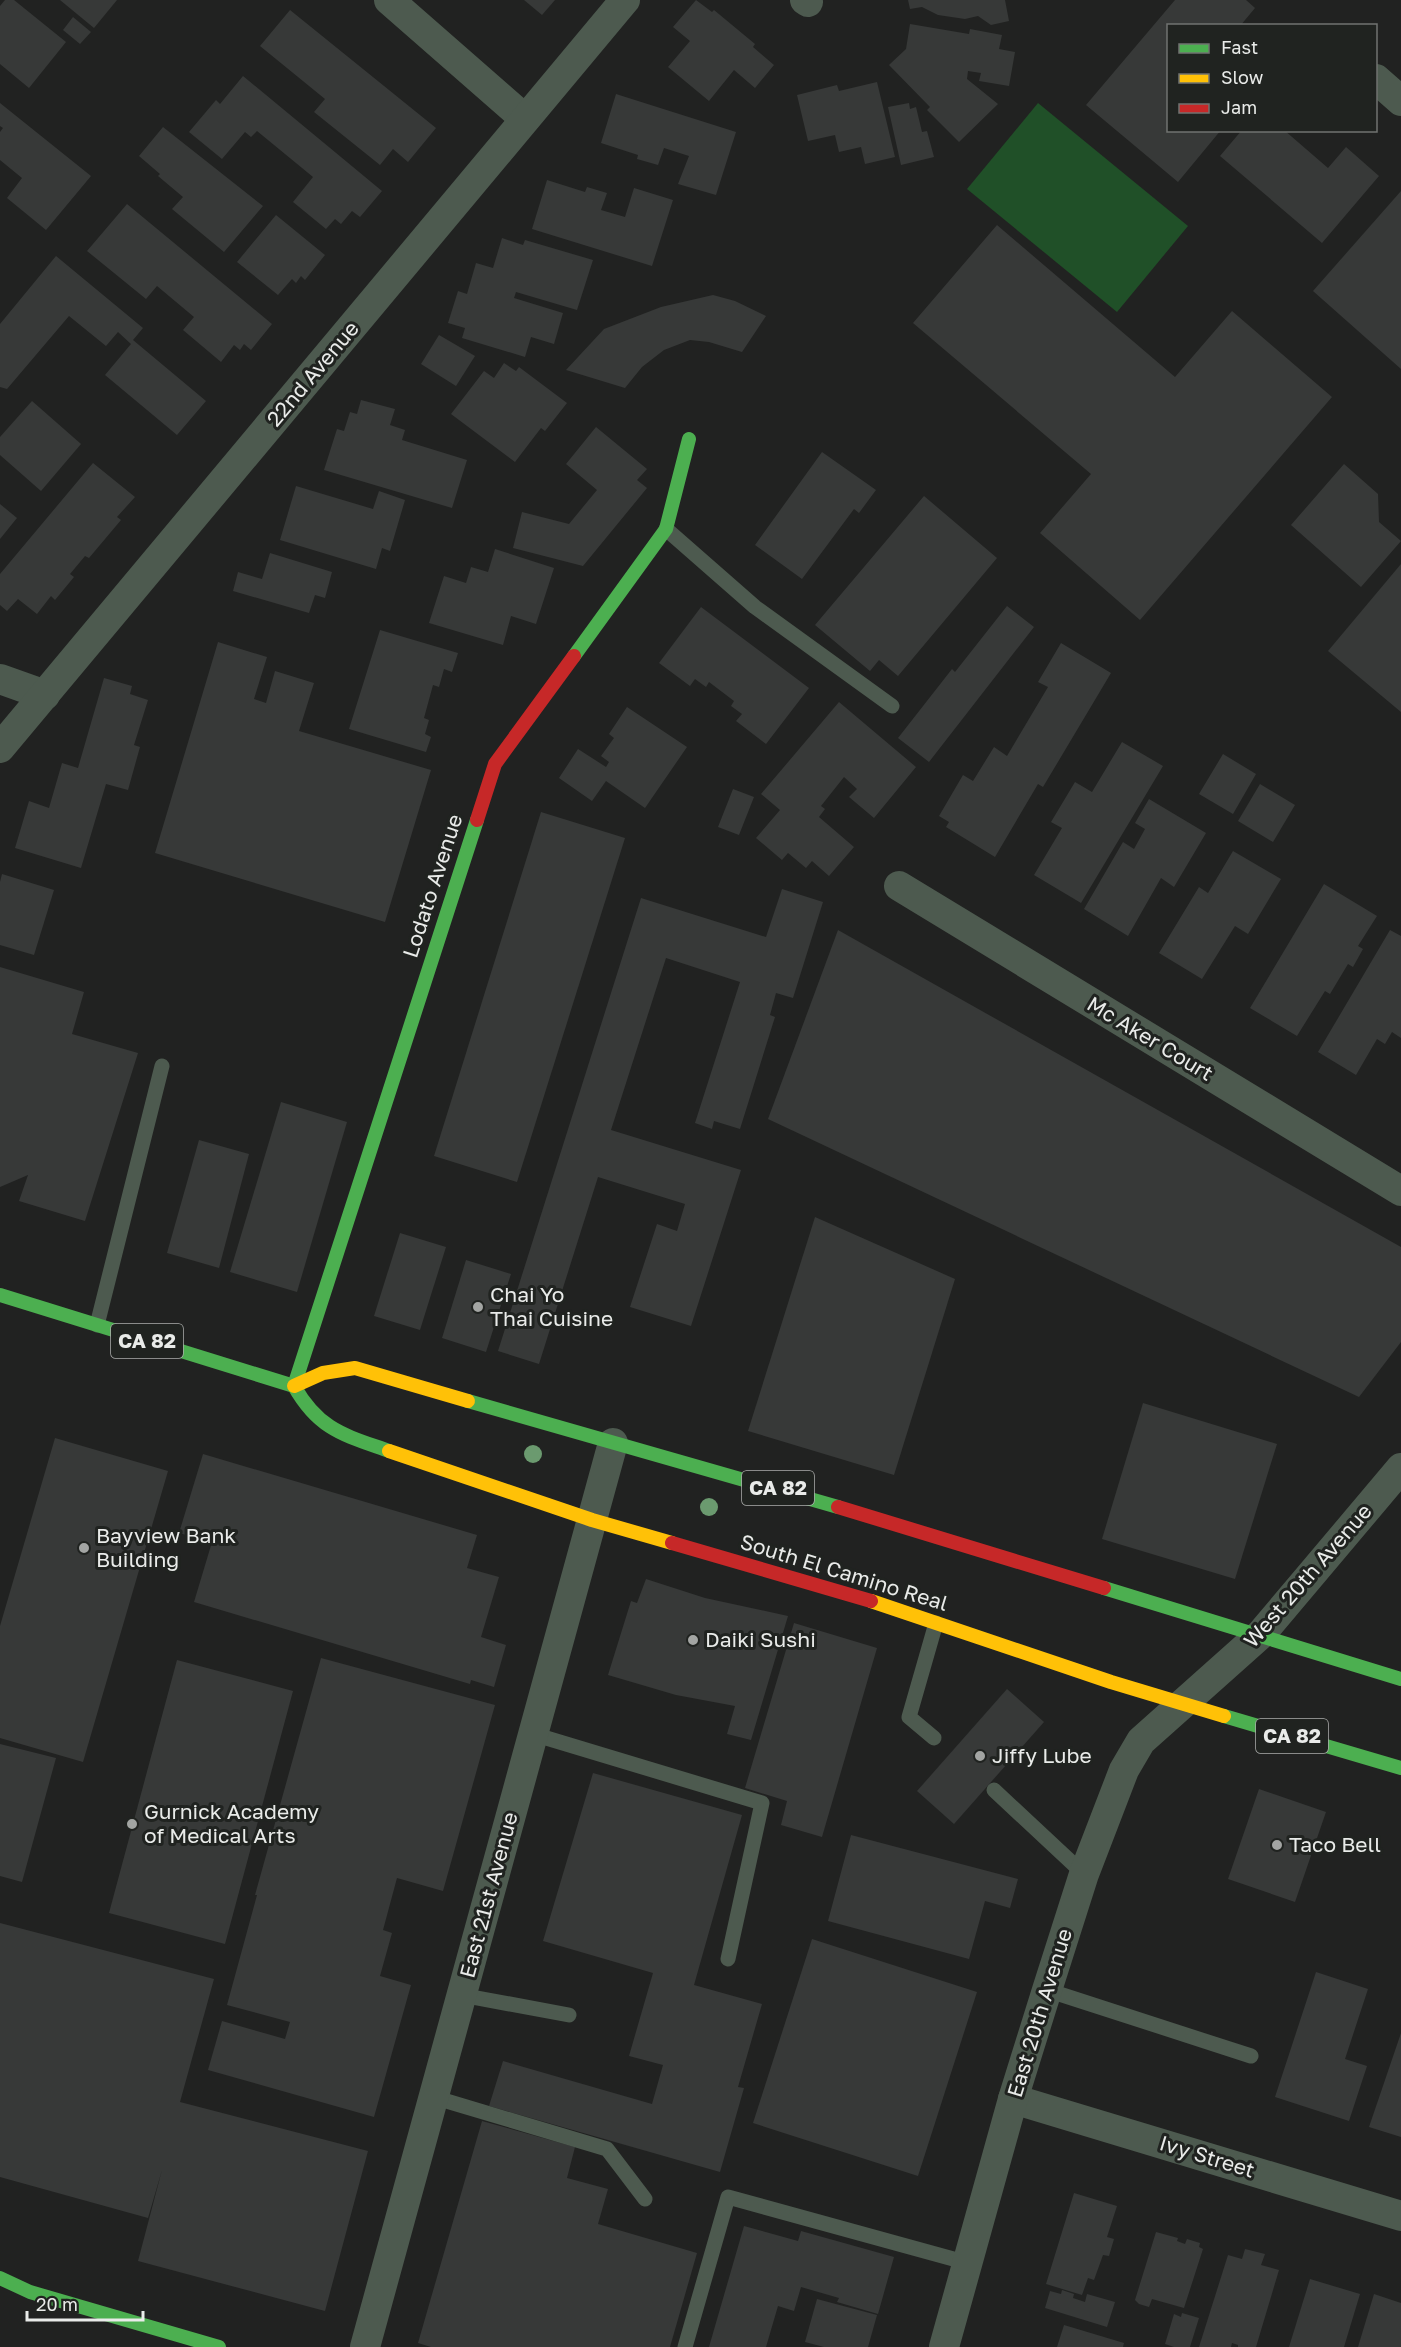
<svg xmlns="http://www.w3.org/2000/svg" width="1401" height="2347" font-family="'Golos Text',sans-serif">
<rect width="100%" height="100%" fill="#212221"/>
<path fill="#205028" d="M1038,103L1188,226L1117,312L967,189Z"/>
<g fill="#373938">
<path d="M5,0H14L66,42L29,88L0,64V6Z"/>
<path d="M60,0H117L94,28Z"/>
<path d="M524,0H555L542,15Z"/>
<path d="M696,0L712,12L714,10L755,44L753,47L774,65L755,88L734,70L709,101L668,67L690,41L673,27Z"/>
<path d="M908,0H1005L1009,21L991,25L978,16L965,19L938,15L922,7L910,9Z"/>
<path d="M1175,0H1246L1255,8L1240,26H1168V130H1221L1178,182L1086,105Z"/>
<path d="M290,10L436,128L408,162L393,149L380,165L314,112L325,99L260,46Z"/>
<path d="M73,17L91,32L80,44L63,30Z"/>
<path d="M910,24L969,34L970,29L1002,35L999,49L1015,52L1009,86L979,81L981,73L968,71L967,79L998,104L959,142L927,110L930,107L889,65L906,49Z"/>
<path d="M243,76L382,191L360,217L352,211L341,224L335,219L326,229L293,202L313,177L257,131L251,137L245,132L222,159L189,132L216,100L220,104Z"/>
<path d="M877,82L895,157L865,164L861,147L839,152L835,135L808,141L797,95L837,85L839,91Z"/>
<path d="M616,94L736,132L716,195L678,184L689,156L664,148L658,165L637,159L638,155L601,143Z"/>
<path d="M0,103L91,176L46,230L7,198L22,178L0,160V132L3,128L0,126Z"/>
<path d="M909,103L910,109L916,107L922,132L927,131L934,157L901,165L888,107Z"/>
<path d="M163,127L263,206L224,252L172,209L183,197L158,176L160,174L139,156Z"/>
<path d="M1242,130H1284L1328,168L1346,147L1379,176L1322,243L1220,156Z"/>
<path d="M547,180L585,192L587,187L607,193L601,210L625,217L634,188L673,200L652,266L532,229Z"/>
<path d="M1401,191V369L1313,291Z"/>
<path d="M127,204L272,324L251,350L244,344L240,350L234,345L221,362L183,330L194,317L157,286L146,299L87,251Z"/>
<path d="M276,215L325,255L305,280L301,276L296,283L292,279L278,295L237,262Z"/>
<path d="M997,225L1175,377L1232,311L1332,397L1140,620L1040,533L1091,474L913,323Z"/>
<path d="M502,238L523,245L525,240L593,260L577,310L516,292L514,298L563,313L554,344L531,337L525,357L462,338L465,328L448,323L458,291L467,294L476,263L493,268Z"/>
<path d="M56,256L143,328L133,340L206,401L177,435L105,375L131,344L118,332L106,346L69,316L7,389L0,387V324Z"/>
<path d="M713,295L735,301L766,316L742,352L709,342L690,340L664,350L642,367L625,388L566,370L604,329L661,307Z"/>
<path d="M439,335L475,356L456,386L421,364Z"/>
<path d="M504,363L516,371L519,367L567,403L545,431L541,428L515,462L451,414L484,371L494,378Z"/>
<path d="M361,400L395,409L390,425L405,430L402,440L467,460L452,508L324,470L337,429L344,431L350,412L357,414Z"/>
<path d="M32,401L81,444L41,491L0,455V437Z"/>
<path d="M596,427L647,469L637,480L647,488L583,566L513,548L522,512L569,524L597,490L566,464Z"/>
<path d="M822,452L876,490L859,513L854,509L802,579L755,545Z"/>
<path d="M93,463L135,497L117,517L121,520L89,558L85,556L70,574L74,577L55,600L51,596L37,614L18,599L7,611L0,605V574Z"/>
<path d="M1344,464L1378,494L1379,522L1401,541L1361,587L1291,525Z"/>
<path d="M296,486L373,509L379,491L405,500L390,551L382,548L376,569L280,540Z"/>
<path d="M924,496L997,558L898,676L879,660L870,671L815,625Z"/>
<path d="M0,504L17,518L0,539Z"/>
<path d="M495,549L554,568L536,624L511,616L503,645L429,623L444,576L466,583L471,567L488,572Z"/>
<path d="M270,553L332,572L325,598L315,595L309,613L233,591L238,572L262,579Z"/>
<path d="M1401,564V712L1328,651Z"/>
<path d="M1007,606L1034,627L929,762L898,738L952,669L955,672Z"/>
<path d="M701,607L809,688L766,744L736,721L742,714L731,706L734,701L709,682L706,687L695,679L690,686L659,663Z"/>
<path d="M380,630L458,653L452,672L444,669L439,687L433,685L424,718L429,720L425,734L431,737L426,752L349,729Z"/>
<path d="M218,642L267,657L254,699L266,703L275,671L314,683L299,731L431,770L385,922L155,853Z"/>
<path d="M1061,643L1111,673L1043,787L1038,784L995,857L946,827L949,822L939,816L963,775L973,781L994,747L1007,756L1048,687L1038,682Z"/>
<path d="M104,678L132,686L130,694L148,700L134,745L140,747L128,790L106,784L81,868L15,848L29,801L49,808L62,763L78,768Z"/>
<path d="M839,702L916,767L874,818L849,797L857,789L844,777L821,806L825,809L819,817L854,847L829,876L812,861L806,868L788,853L782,860L756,838L780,810L761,794Z"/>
<path d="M627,707L687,747L645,808L606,781L592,801L559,778L578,749L606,767L609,762L601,756L614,738L609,734Z"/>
<path d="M1122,742L1163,766L1081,903L1034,875L1062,828L1051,822L1075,782L1092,792Z"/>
<path d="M1223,754L1256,774L1233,814L1199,794Z"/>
<path d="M1260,784L1295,805L1273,842L1238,821Z"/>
<path d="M733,789L754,797L739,835L718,827Z"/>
<path d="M1149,799L1206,833L1174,887L1161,878L1128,936L1084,909L1123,842L1134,849L1145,829L1135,823Z"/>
<path d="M541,812L625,838L517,1182L434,1156Z"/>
<path d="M1233,851L1281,879L1248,934L1235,926L1202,979L1159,953L1199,887L1208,893Z"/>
<path d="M2,874L54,890L34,955L0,945V882Z"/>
<path d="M1324,884L1377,916L1358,946L1363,949L1353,967L1348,964L1330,994L1325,991L1297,1036L1250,1008Z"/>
<path d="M782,889L823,902L793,998L776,993L770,1015L775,1017L740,1129L714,1121L712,1129L695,1123L740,982L666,958L611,1130L741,1170L691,1326L630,1307L657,1224L677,1231L685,1204L598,1177L539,1364L498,1351L641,898L766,937Z"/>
<path d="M838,930L1401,1247V1342L1359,1397L768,1119Z"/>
<path d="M1390,930L1401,936V1038L1392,1032L1385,1044L1377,1039L1356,1075L1318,1052Z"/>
<path d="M0,967L84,992L72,1034L138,1053L85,1221L19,1201L28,1175L0,1187Z"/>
<path d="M281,1102L347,1122L297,1292L230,1272Z"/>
<path d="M199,1140L249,1154L219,1268L167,1253Z"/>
<path d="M815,1217L955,1279L894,1475L748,1431Z"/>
<path d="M400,1233L446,1247L420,1330L374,1316Z"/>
<path d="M466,1260L511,1274L486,1352L442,1338Z"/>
<path d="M1143,1403L1277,1444L1235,1579L1102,1539Z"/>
<path d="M55,1438L168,1471L83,1762L0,1738V1626Z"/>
<path d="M203,1454L477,1535L467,1568L499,1577L481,1637L506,1645L494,1687L471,1680L470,1684L194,1602L212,1542L179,1533Z"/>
<path d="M646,1579L705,1598L788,1616L751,1740L727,1734L735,1706L676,1695L608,1675L631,1601L637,1603Z"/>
<path d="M794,1623L877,1648L822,1837L781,1825L787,1801L745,1788Z"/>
<path d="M321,1658L495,1705L443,1891L397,1878L383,1930L392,1933L380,1976L411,1985L374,2117L208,2070L222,2021L285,2039L290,2022L227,2005L257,1895H255Z"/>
<path d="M177,1660L293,1691L225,1944L109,1913Z"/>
<path d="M1007,1689L1044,1722L954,1824L917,1791Z"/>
<path d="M0,1744L56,1758L22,1882L0,1876Z"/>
<path d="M593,1773L742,1815L694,1985L762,2004L738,2087L744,2088L720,2172L489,2106L503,2061L652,2104L663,2065L629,2056L653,1973L543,1941Z"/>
<path d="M1259,1789L1326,1812L1295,1902L1228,1879Z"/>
<path d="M851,1835L1018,1879L1010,1908L985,1901L969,1959L828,1921Z"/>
<path d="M0,1923L214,1979L180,2102L368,2151L325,2311L138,2261L162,2170L148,2218L0,2177Z"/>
<path d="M812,1939L977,1992L918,2176L753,2123Z"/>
<path d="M1316,1972L1368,1989L1345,2059L1367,2066L1349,2121L1275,2097Z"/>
<path d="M1401,2033V2137L1369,2127Z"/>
<path d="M482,2121L575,2147L567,2178L608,2189L598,2224L697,2253L670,2347H431L418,2343Z"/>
<path d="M1074,2193L1117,2206L1107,2237L1114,2239L1109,2256L1103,2255L1094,2280L1088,2278L1082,2295L1046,2284Z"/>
<path d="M744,2226L798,2241L801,2231L894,2257L878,2314L837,2302L839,2298L801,2287L794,2311L778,2306L766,2347H709Z"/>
<path d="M1156,2232L1178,2238L1177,2241L1185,2244L1187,2239L1200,2243L1199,2247L1203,2249L1184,2308L1152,2299L1149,2307L1139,2304L1135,2300Z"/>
<path d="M1245,2249L1265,2254L1261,2265L1279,2270L1256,2347H1238V2345L1232,2343L1231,2347H1199L1228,2255L1242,2259Z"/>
<path d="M1310,2279L1360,2294L1344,2347H1289Z"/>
<path d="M1062,2290L1074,2294L1073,2298L1085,2302L1087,2294L1115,2302L1107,2327L1045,2308L1050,2291L1061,2294Z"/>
<path d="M1374,2294L1401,2303V2347H1358Z"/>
<path d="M817,2299L877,2315L868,2347H824L805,2342Z"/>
<path d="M1182,2313L1199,2318L1190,2347H1174L1165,2344L1174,2314L1181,2317Z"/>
<path d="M1064,2325L1124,2343L1123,2347H1057Z"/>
</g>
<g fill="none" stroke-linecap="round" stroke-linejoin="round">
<g stroke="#4d5a4f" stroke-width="15">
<path d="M666,529L755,607L892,706"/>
<path d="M97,1325L162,1066"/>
<path d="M533,1734L762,1803L728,1959"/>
<path d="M934,1738L909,1717L936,1623"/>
<path d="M994,1790L1084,1874"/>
<path d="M1047,1990L1251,2056"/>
<path d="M461,1995L569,2015"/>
<path d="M433,2097L607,2149L645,2199"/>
<path d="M685,2347L728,2197L968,2263"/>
</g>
<g stroke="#4d5a4f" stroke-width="30">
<path d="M389,0L525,119"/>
<path d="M805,0L808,2"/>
<path d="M1376,79L1401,101"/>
<path d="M0,679L45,695"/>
<path d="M0,748L625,0"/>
<path d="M899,886L1401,1191"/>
<path d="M1013,2099L1401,2216"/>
<path d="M365,2347L613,1443"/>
<path d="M944,2347L1013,2099L1047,1990L1084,1874L1124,1770L1141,1741L1261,1634L1401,1468"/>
</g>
<g stroke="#4caf50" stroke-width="14">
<path d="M574,656L666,529L689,439"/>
<path d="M0,1295L294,1386C319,1430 344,1435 389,1451"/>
<path d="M294,1386L477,820"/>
<path d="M468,1401L838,1507"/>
<path d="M1104,1588L1401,1679"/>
<path d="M1224,1716L1401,1768"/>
<path d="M0,2278L30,2292L219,2347"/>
</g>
<g stroke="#ffc107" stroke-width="14">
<path d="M294,1386L323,1373L355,1368L468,1401"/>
<path d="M389,1451L592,1520L672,1543"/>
<path d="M871,1601L1111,1682L1224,1716"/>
</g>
<g stroke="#c62828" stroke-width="14">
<path d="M477,820L495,764L574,656"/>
<path d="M838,1507L1104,1588"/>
<path d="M672,1543L871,1601"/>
</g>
</g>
<g fill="#6b9a6f">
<circle cx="533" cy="1454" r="9"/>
<circle cx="709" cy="1507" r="9"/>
</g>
<g fill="#a3a5a3" stroke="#202320" stroke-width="2">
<circle cx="478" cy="1307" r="6"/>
<circle cx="84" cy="1548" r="6"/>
<circle cx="693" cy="1640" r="6"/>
<circle cx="980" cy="1756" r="6"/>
<circle cx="132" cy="1824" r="6"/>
<circle cx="1277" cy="1845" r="6"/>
</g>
<g text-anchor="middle" stroke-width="6" stroke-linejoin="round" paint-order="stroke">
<g fill="#202320" stroke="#adafad" stroke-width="1.5">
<rect x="111" y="1324" width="72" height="34" rx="4.5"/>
<rect x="742" y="1471" width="72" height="34" rx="4.5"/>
<rect x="1256" y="1719" width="72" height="34" rx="4.5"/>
</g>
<g font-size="20" font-weight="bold" fill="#e9ebe9">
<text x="147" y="1348">CA 82</text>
<text x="778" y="1495">CA 82</text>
<text x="1292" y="1743">CA 82</text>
</g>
<g font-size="21" fill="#e9ebe9" stroke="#202320">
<text transform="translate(313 374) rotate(-50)" y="7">22nd Avenue</text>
<text transform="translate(433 886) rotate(-72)" y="7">Lodato Avenue</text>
<text transform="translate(1150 1039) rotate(31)" y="7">Mc Aker Court</text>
<text transform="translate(844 1573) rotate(17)" y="7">South El Camino Real</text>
<text transform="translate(1308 1576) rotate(-49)" y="7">West 20th Avenue</text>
<text transform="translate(489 1895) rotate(-75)" y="7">East 21st Avenue</text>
<text transform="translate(1040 2013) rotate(-73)" y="7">East 20th Avenue</text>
<text transform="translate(1207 2157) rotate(17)" y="7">Ivy Street</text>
</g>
<g font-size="21" fill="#e9ebe9" stroke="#202320" text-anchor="start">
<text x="490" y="1302">Chai Yo<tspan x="490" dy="24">Thai Cuisine</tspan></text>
<text x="96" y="1543">Bayview Bank<tspan x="96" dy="24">Building</tspan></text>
<text x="705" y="1647">Daiki Sushi</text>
<text x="992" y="1763">Jiffy Lube</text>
<text x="144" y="1819">Gurnick Academy<tspan x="144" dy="24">of Medical Arts</tspan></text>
<text x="1289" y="1852">Taco Bell</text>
</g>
</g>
<rect x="1167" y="24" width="210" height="108" fill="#202320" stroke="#707370" stroke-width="1.5"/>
<rect x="1179" y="44" width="30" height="9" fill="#4caf50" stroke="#707370" stroke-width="1.5"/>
<text x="1221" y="54" font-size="18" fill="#e9ebe9">Fast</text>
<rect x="1179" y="74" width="30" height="9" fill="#ffc107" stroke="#707370" stroke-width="1.5"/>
<text x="1221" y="84" font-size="18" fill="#e9ebe9">Slow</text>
<rect x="1179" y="104" width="30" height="9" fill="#c62828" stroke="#707370" stroke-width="1.5"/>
<text x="1221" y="114" font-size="18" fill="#e9ebe9">Jam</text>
<path d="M27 2311v9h116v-9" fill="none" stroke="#e9ebe9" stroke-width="3"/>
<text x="36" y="2311" font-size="18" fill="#e9ebe9" stroke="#202320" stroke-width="4.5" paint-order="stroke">20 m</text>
</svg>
